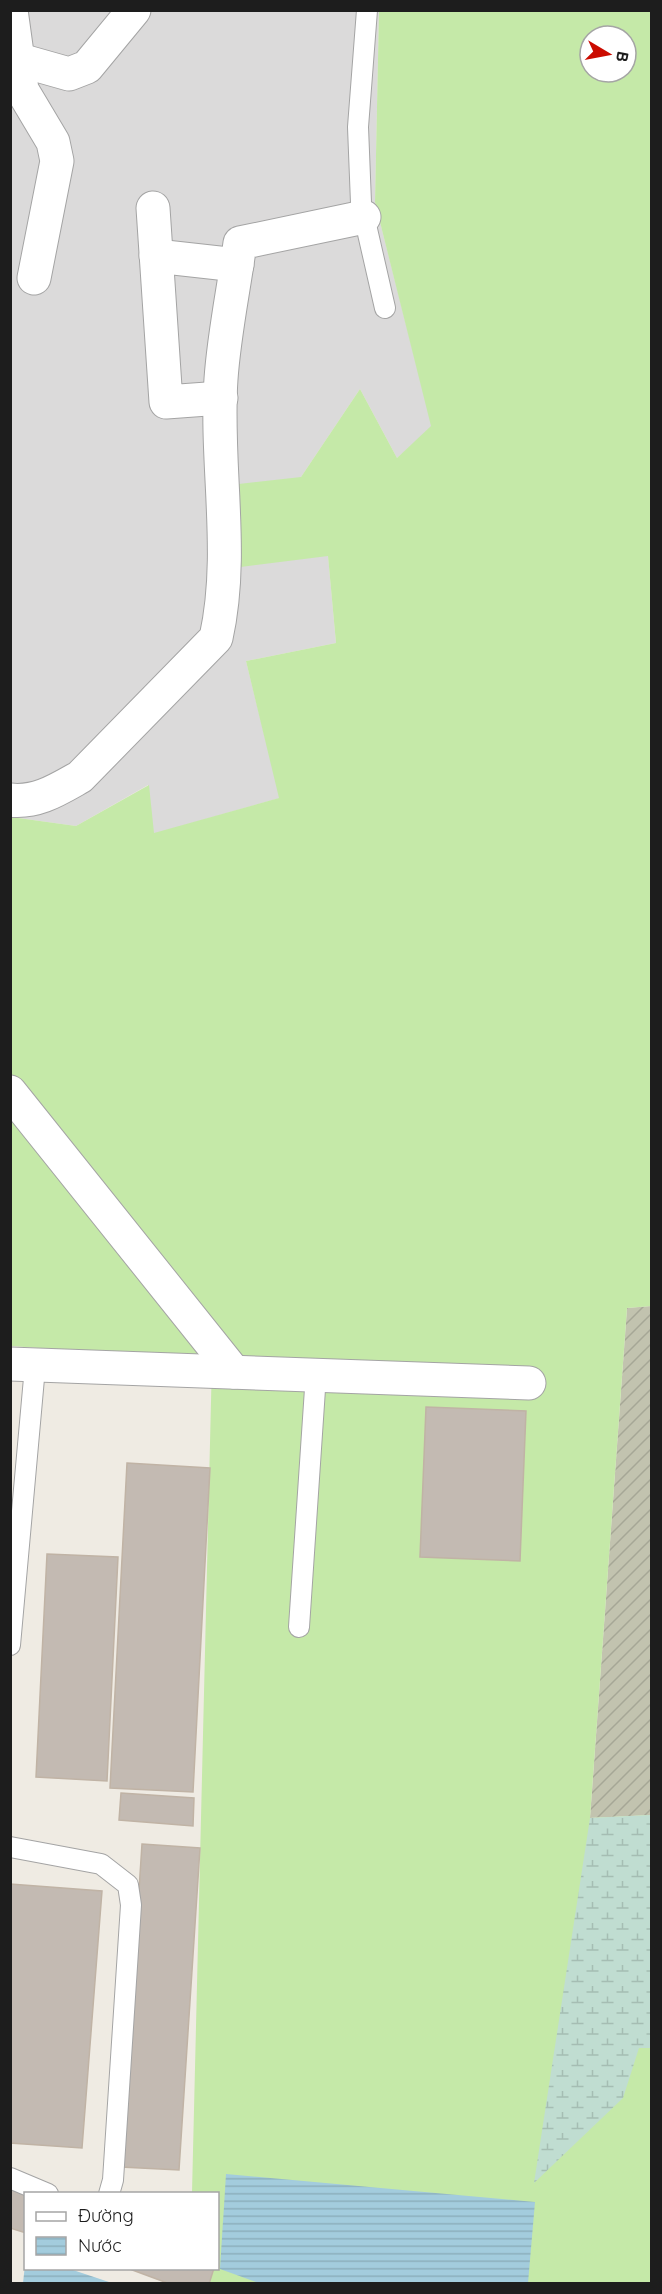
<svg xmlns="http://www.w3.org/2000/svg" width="662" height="2294" font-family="Quicksand,sans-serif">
<defs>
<pattern id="construction-furrows" width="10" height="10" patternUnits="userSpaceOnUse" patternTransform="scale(1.5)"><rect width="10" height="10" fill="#c2c3af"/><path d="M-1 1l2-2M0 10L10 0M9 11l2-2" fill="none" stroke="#a6a796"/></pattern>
<pattern id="wetland-marsh" width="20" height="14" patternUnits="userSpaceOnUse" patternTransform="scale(1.5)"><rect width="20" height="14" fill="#c0ddd1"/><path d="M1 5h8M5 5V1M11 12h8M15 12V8" fill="none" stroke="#a5bdb3"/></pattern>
<pattern id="water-rules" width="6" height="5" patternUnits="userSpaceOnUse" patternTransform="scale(1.5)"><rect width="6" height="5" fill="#a3ccdd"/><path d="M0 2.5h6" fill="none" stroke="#8cafbd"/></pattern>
</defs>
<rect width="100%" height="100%" fill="#efebe3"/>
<path fill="#dbdada" d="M11,11H379L375,202L432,427L397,458L360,389L301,477L328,555L336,643L246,661L280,798L153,834L148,785L76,826L11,817Z"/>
<path fill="url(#construction-furrows)" d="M651,1306V1815L590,1818L627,1308Z"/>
<path fill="#c5e9a8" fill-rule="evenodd" d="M379,11H651L652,1306L627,1308L590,1818L651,1815V2283H189L190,2269L218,2268V2194L192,2193L212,1360L11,1346V817L76,826L149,785L154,833L279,798L246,661L336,643L328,556L233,568L230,485L301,477L360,389L397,458L431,426L375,202ZM590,36H626V72H590Z"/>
<path fill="url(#wetland-marsh)" d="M651,1815V2048H639L623,2098L534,2183L590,1818Z"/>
<g fill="url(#water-rules)">
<path d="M226,2174L535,2202L528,2283H259L220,2269Z"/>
<path d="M25,2265L26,2268L70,2269L112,2283H23Z"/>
</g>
<g fill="#c3bab2" stroke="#c0b3a5" stroke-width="1.5">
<path d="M426,1407L526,1411L520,1561L420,1557Z"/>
<path d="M127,1463L210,1468L193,1792L110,1788Z"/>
<path d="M47,1554L118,1557L107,1781L36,1777Z"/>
<path d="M121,1793L194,1798L193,1826L119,1820Z"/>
<path d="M142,1844L200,1848L179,2170L121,2167Z"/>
<path d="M10,1884L102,1891L82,2148L10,2143Z"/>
<path d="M10,2189L26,2194V2233L10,2228Z"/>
<path d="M127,2268H214L209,2284H170Z"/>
</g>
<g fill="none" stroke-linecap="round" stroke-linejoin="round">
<g stroke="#a4a4a4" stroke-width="22">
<g id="service">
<path d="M367,10L358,127L361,203L385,308"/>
<path d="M299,1627L316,1374"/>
<path d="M10,1645L35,1367"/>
<path d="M10,1847L101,1864L128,1885L131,1905L113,2180L109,2194"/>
<path d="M10,2178L48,2194"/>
</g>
</g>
<g stroke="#a4a4a4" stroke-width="35">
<g id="minor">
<path d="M11,10L22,90L53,142L57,161L34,278"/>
<path d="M16,59L69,74L87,67L134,10"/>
<path d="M153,208L166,402L221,398"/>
<path d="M156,256L237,265"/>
<path d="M10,800C37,803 57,790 80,777L216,638C235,553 215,464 221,379C224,334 234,288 240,243L364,217"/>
<path d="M10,1092L234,1372"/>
<path d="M10,1364L529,1383"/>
</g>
</g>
<use href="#service" stroke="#fff" stroke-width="20"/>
<use href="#minor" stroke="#fff" stroke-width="33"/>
</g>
<rect width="662" height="2294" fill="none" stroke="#1d1d1d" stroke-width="24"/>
<rect x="24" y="2192" width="195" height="78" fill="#ffffff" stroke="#a5a5a5" stroke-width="1.5"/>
<rect x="36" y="2212" width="30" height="9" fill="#ffffff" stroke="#a5a5a5" stroke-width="1.5"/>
<text x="78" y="2222" font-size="18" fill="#1d1d1d">Đường</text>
<rect x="36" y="2237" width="30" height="18" fill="url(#water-rules)" stroke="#a5a5a5" stroke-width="1.5"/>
<text x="78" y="2252" font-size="18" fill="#1d1d1d">Nước</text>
<g transform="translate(608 54) rotate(100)"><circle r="28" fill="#ffffff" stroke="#a5a5a5" stroke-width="1.5"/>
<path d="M0-4.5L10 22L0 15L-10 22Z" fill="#cb0b00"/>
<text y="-9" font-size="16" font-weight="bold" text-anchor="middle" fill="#1d1d1d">B</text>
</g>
</svg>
